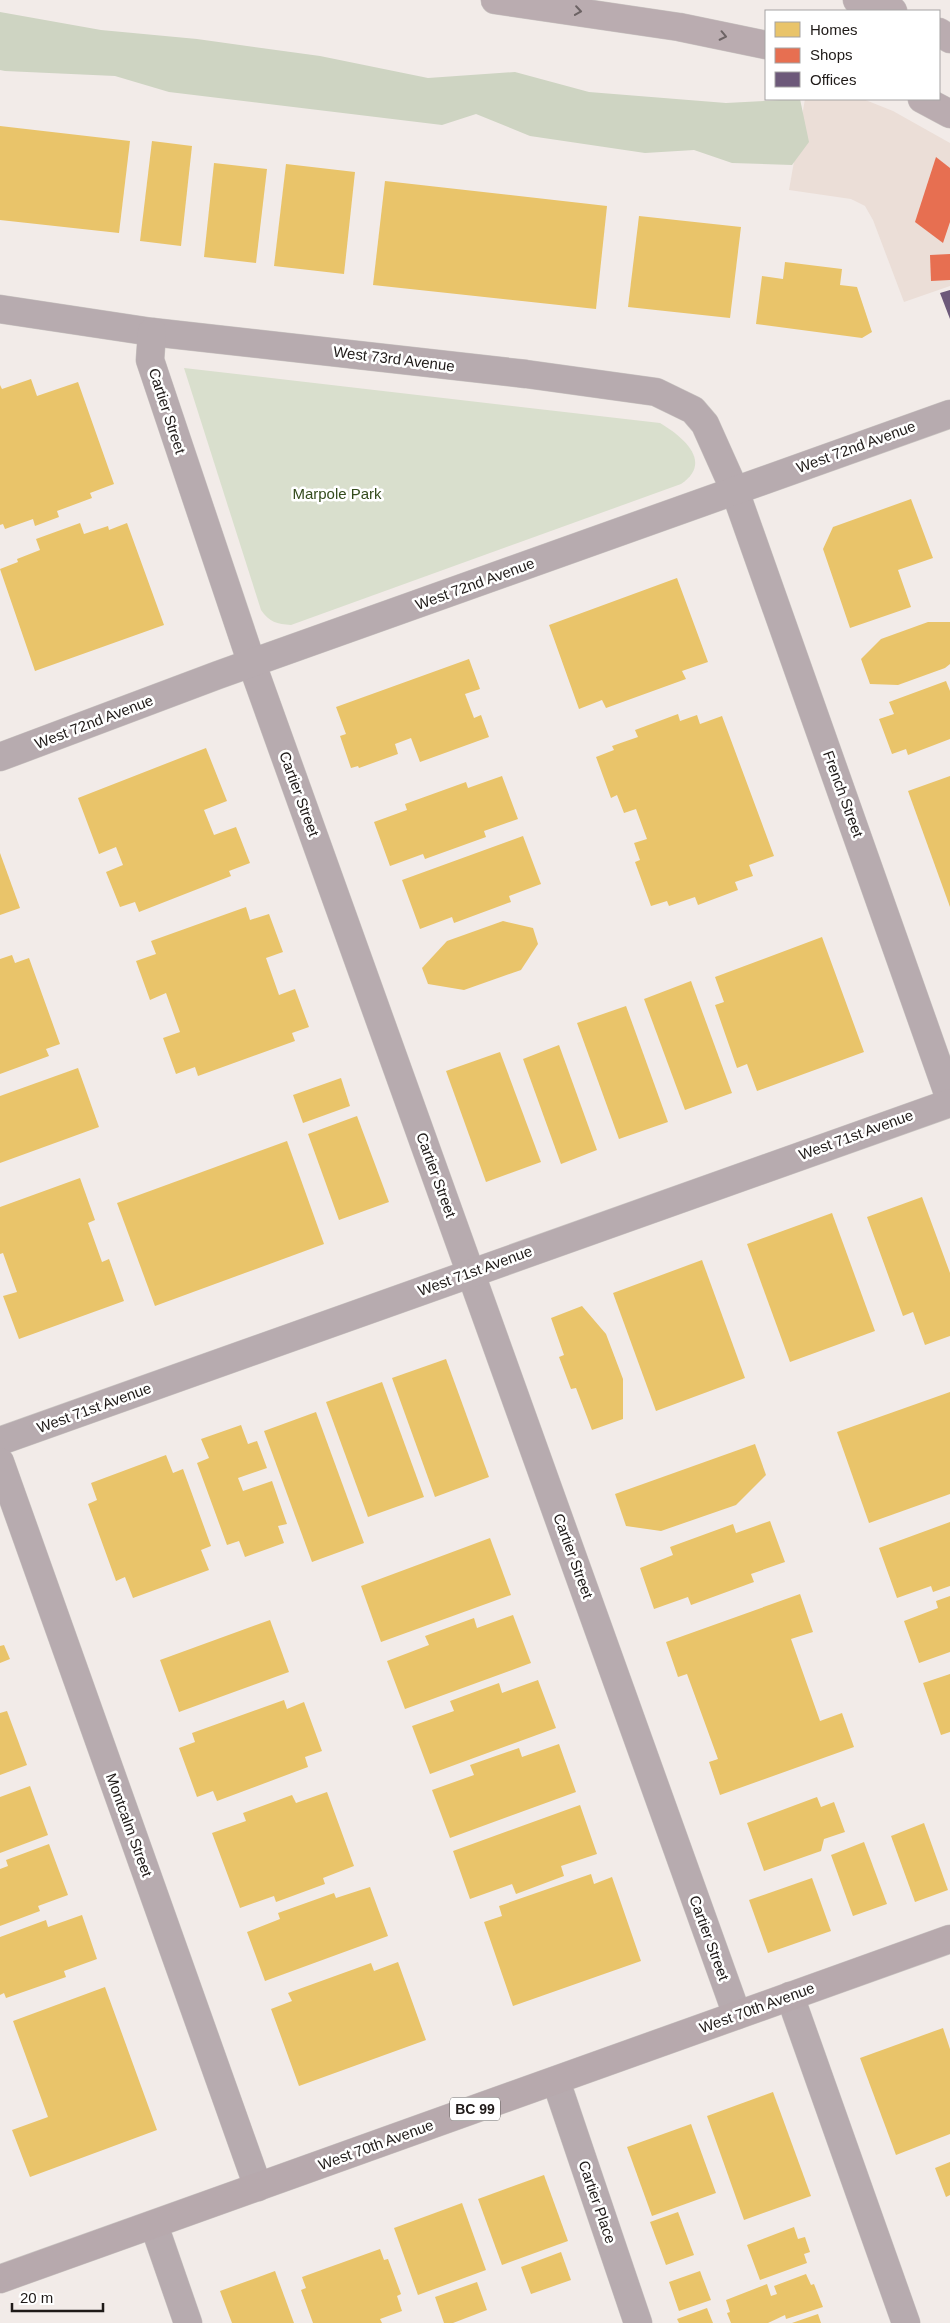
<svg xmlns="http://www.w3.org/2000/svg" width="950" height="2323" font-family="Arial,sans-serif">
<rect width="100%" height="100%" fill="#f2ebe8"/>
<path fill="#ebded7" d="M805,99H863L893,111L950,143V286L904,302L873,220L865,206L851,199L789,190Z"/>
<path fill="#d9dfcd" d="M184,368L660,423C682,436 714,462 681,484L291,625C277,624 269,622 261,610Z"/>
<path fill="#ced4c2" d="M0,12L101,30L197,39L320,56L428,78L515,72L589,92L726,103L800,99L809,142L792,165L732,163L694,150L645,153L530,136L476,114L442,125L169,92L115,76L5,71L0,70Z"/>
<g fill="#e9c46a">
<path d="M0,126L130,141L119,233L0,220Z"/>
<path d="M152,141L192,146L181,246L140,241Z"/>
<path d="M214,163L267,169L256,263L204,257Z"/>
<path d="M286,164L355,172L344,274L274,266Z"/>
<path d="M385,181L607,206L596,309L373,285Z"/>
<path d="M639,216L741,227L730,318L628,307Z"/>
<path d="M785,262L842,269L840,285L857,287L872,332L862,338L756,324L762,276L783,279Z"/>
<path d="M31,379L37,396L78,382L114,484L90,493L92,498L57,511L59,517L35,526L33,519L5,529L3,524L0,525V385L2,389Z"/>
<path d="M911,499L933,558L898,570L911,607L850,628L823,549L833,527Z"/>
<path d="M80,523L84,534L108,526L109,530L127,523L164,625L35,671L0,569L18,562L17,559L40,550L36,539Z"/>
<path d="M677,578L708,662L682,671L686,679L606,708L602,700L579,709L549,625Z"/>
<path d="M928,622H950V664L945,668L898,685L870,684L861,659L881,639Z"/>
<path d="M469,659L480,689L465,694L474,718L481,715L489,737L420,762L411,738L395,744L398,754L359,768L358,766L351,768L340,736L346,734L336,707Z"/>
<path d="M946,681L950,691V739L908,755L906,749L892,754L879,719L894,714L889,702Z"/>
<path d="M678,714L680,721L697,715L700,724L722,716L774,856L749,865L753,876L735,882L738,890L698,905L695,897L669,906L667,901L651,906L635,862L640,860L634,843L647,839L636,809L624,813L617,795L611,798L596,757L614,750L612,746L638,737L635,730Z"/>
<path d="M206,748L227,801L204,810L214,835L236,827L250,863L229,871L231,876L139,912L135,902L120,907L106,872L123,865L116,847L99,854L78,798Z"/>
<path d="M502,776L518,819L484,831L486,837L425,859L423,854L390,866L374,822L407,810L405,804L466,782L468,788Z"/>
<path d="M950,776V907L908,791Z"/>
<path d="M523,836L541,884L509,896L511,902L454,923L452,917L420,929L402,880Z"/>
<path d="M0,853L20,908L0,915Z"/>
<path d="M246,907L250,920L269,914L283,952L266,958L279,995L295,989L309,1027L292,1033L295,1041L198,1076L195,1067L176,1074L163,1038L180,1032L166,993L150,1000L136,961L156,954L151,941Z"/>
<path d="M503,921L533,928L538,944L521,970L464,990L428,984L422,968L447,941Z"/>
<path d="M822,937L864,1052L757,1091L747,1064L737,1068L715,1005L724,1002L715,977Z"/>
<path d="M12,955L15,963L29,958L60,1044L46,1049L49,1056L0,1074V959Z"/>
<path d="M691,981L732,1093L685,1110L644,999Z"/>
<path d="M626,1006L668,1122L619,1139L577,1023Z"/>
<path d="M559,1045L597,1150L561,1164L523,1059Z"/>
<path d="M500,1052L541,1162L486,1182L446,1071Z"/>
<path d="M78,1068L99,1127L0,1163V1096Z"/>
<path d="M341,1078L350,1106L303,1123L293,1095Z"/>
<path d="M357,1116L389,1202L339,1220L308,1134Z"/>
<path d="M287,1141L324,1244L155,1306L117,1203Z"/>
<path d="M80,1178L95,1220L88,1223L102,1262L109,1259L124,1301L19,1339L3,1296L17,1292L3,1253L0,1254V1207Z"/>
<path d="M922,1197L950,1273V1336L925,1345L913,1312L903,1316L867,1217Z"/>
<path d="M832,1213L875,1331L790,1362L747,1244Z"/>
<path d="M702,1260L745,1378L656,1411L613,1293Z"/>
<path d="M582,1306L606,1334L623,1379V1419L592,1430L576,1388L571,1389L559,1357L564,1355L551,1318Z"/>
<path d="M446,1359L489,1477L435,1497L392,1378Z"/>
<path d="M382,1382L424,1497L368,1517L326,1402Z"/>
<path d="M950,1392V1494L869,1523L837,1432Z"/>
<path d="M316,1412L364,1543L312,1562L264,1431Z"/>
<path d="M241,1425L248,1444L257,1441L267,1468L238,1478L243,1491L272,1481L287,1524L278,1526L284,1543L245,1557L239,1541L227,1545L197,1463L209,1458L201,1439Z"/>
<path d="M755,1444L766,1475L736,1505L661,1531L626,1526L615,1494Z"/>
<path d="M166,1455L173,1473L183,1469L211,1546L201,1550L209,1570L133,1598L125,1577L116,1581L88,1504L97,1500L91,1483Z"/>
<path d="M770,1521L785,1562L751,1574L754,1582L691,1605L688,1597L654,1609L640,1568L673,1555L670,1547L733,1524L736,1533Z"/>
<path d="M950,1522V1586L933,1592L931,1586L897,1598L879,1548Z"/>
<path d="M490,1538L511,1595L381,1642L361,1586Z"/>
<path d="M800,1594L813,1632L791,1639L820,1721L842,1713L854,1747L720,1795L709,1762L718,1759L687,1674L678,1677L666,1642Z"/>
<path d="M950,1596V1652L919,1663L904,1621L938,1608L936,1601Z"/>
<path d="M513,1615L531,1663L405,1709L387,1661L429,1645L425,1636L474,1618L477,1628Z"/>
<path d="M270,1620L289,1672L179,1712L160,1660Z"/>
<path d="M4,1645L10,1659L0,1663V1646Z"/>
<path d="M950,1674V1732L941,1735L923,1683Z"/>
<path d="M538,1680L556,1728L430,1774L412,1726L454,1711L450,1701L499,1683L502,1693Z"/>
<path d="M284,1700L287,1709L304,1702L322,1751L305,1757L308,1767L217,1801L213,1791L197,1797L179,1748L195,1742L192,1733Z"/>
<path d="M7,1711L27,1765L0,1775V1713Z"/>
<path d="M559,1744L576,1792L450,1838L432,1790L474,1775L470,1765L519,1748L522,1757Z"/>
<path d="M30,1786L48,1835L0,1853V1797Z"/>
<path d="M327,1792L354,1866L323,1878L325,1884L276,1902L274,1896L240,1908L212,1833L246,1821L243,1813L292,1795L296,1803Z"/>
<path d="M817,1797L821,1807L834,1802L845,1832L824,1839L821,1851L764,1871L747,1823Z"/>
<path d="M580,1805L597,1854L561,1866L564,1876L516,1894L512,1884L470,1899L453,1851Z"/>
<path d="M924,1823L948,1890L915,1902L891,1836Z"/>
<path d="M864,1842L887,1904L853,1916L831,1855Z"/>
<path d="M49,1844L68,1895L38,1906L40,1911L0,1926V1869L8,1866L6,1860Z"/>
<path d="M591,1874L594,1884L612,1877L641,1961L513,2006L484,1922L502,1916L499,1906Z"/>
<path d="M812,1878L831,1931L768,1953L749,1900Z"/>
<path d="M370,1887L388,1936L265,1981L247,1932L280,1919L278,1913L334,1893L336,1898Z"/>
<path d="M82,1915L97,1959L64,1971L66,1977L6,1998L4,1993L0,1995V1937L46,1920L48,1927Z"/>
<path d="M398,1962L426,2040L299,2086L271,2009L292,2001L288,1993L371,1963L374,1971Z"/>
<path d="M105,1987L157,2130L30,2177L12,2130L48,2117L13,2021Z"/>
<path d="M943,2028L950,2049V2134L896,2155L860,2058Z"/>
<path d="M773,2092L811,2196L744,2220L707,2116Z"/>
<path d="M691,2124L716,2193L652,2216L627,2147Z"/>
<path d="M950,2162V2195L946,2197L935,2168Z"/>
<path d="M544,2175L568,2241L502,2265L478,2199Z"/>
<path d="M462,2203L486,2270L418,2295L394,2228Z"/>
<path d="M678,2212L694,2255L666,2265L650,2222Z"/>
<path d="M794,2227L798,2239L805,2237L810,2252L804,2254L807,2263L760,2280L747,2245Z"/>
<path d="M380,2249L384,2260L388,2259L401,2294L397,2296L402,2311L380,2319L382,2323H313L301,2290L306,2288L302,2277Z"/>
<path d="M561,2252L571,2280L531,2294L521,2267Z"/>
<path d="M275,2271L294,2323H232L220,2291Z"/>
<path d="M700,2271L711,2300L679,2311L669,2282Z"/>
<path d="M806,2274L811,2285L814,2284L823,2307L786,2319L785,2315L768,2323H731L727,2313L730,2312L726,2300L767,2284L771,2296L777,2294L774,2286Z"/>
<path d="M477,2282L487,2310L453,2323H444L435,2297Z"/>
<path d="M707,2308L713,2323H679L677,2319Z"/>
<path d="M818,2314L821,2323H792Z"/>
</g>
<g fill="#e76f51">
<path d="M936,157L950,168V222L943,243L915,222Z"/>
<path d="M950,254V280L931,281L930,255Z"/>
</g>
<path fill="#6d597a" d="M950,290V319L940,293Z"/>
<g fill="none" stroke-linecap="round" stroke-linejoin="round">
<g stroke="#cbc6c3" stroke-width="29">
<g id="minor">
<path d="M0,309L152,332L526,374L656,392L693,410L705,424L735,491L950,1099"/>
<path d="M152,332L150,360L252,664L737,2015"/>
<path d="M0,757L218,675L950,414"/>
<path d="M0,1441L950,1103"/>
<path d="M0,1462L258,2187"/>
<path d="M790,1996L906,2323"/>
<path d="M556,2081L638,2323"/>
<path d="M154,2225L188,2323"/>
</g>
</g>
<g stroke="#cbc6c3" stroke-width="29">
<g id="primary">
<path d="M495,0L679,27L766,45"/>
<path d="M857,0L893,11"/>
<path d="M939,32L950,39"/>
<path d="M922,99L950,114"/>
</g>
</g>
<g stroke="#cbc6c3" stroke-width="29">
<path id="trunk" d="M0,2279L950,1939"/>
</g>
<use href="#minor" stroke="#b7abaf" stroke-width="28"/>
<use href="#primary" stroke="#baacb0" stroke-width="28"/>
<use href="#trunk" stroke="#b7a9ad" stroke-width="28"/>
</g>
<defs><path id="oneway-chevron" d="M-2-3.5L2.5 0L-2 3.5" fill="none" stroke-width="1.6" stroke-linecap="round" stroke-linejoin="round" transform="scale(1.25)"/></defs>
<g stroke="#6c6364">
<use href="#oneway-chevron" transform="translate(578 11) rotate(8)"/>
<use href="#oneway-chevron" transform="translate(723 36) rotate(12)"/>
</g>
<g text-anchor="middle" stroke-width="5" stroke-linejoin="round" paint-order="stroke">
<rect fill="#fff" stroke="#625f5d" stroke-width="1" x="450" y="2097.5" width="50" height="23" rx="4"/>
<g font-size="14" font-weight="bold" fill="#1f1a18">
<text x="475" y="2114">BC 99</text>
</g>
<g font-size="15" fill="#1f1a18" stroke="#fff">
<text transform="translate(394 359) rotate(7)" y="5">West 73rd Avenue</text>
<text transform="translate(167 411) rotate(72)" y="5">Cartier Street</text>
<text transform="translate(856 447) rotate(-20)" y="5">West 72nd Avenue</text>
<text transform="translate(475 584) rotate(-20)" y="5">West 72nd Avenue</text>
<text transform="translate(94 722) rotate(-21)" y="5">West 72nd Avenue</text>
<text transform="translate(299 794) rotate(70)" y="5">Cartier Street</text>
<text transform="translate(843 794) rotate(70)" y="5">French Street</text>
<text transform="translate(856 1135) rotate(-20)" y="5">West 71st Avenue</text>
<text transform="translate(436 1175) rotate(70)" y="5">Cartier Street</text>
<text transform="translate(475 1271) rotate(-20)" y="5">West 71st Avenue</text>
<text transform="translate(94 1408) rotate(-20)" y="5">West 71st Avenue</text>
<text transform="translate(573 1556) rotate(70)" y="5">Cartier Street</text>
<text transform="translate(129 1825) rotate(70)" y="5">Montcalm Street</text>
<text transform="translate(709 1938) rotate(70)" y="5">Cartier Street</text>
<text transform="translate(757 2008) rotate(-20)" y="5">West 70th Avenue</text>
<text transform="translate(376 2145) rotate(-20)" y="5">West 70th Avenue</text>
<text transform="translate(597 2202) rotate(71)" y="5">Cartier Place</text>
</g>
<g font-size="15" fill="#334b1c" stroke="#fff">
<text x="337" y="499">Marpole Park</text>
</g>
</g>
<rect x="765" y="10" width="175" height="90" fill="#ffffff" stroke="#a5a3a3"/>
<rect x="775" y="22" width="25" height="15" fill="#e9c46a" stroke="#a5a3a3"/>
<text x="810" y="35" font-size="15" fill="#1f1a18">Homes</text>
<rect x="775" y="48" width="25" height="15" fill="#e76f51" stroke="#a5a3a3"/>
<text x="810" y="60" font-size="15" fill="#1f1a18">Shops</text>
<rect x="775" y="72" width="25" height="15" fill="#6d597a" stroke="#a5a3a3"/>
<text x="810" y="85" font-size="15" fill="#1f1a18">Offices</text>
<path d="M12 2303v8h91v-8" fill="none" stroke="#1f1a18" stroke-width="2.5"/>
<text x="20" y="2303" font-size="15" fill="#1f1a18" stroke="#ffffff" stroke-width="4" paint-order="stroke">20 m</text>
</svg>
